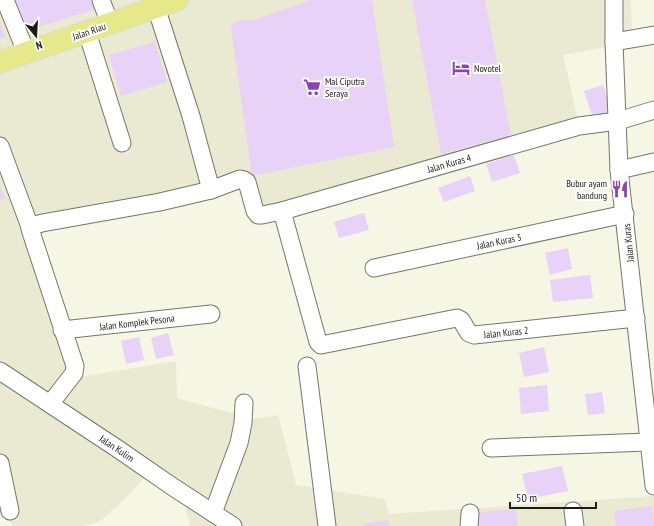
<svg xmlns="http://www.w3.org/2000/svg" width="654" height="526" font-family="'PT Sans Narrow',sans-serif">
<rect width="100%" height="100%" fill="#f5f6e4"/>
<path fill="#e9ead1" d="M0,0H631L632,42L563,55L579,125L253,214L245,179L28,227L74,378L176,361L177,398L253,419L278,415L296,485L385,499L389,514L654,496V526H190L179,483L156,465L121,503L99,522L83,526H13L8,517L1,518L0,512Z"/>
<g fill="#e8d2f8">
<path d="M17,0H93L96,9L26,31L16,1Z"/>
<path d="M311,0H372L394,147L252,176L231,28L233,24L237,21L247,20L251,21Z"/>
<path d="M412,0H485L511,135L441,154Z"/>
<path d="M0,22L6,37L0,39Z"/>
<path d="M155,42L167,82L121,96L109,55Z"/>
<path d="M603,85L612,111L593,118L584,91Z"/>
<path d="M514,155L520,173L492,182L486,164Z"/>
<path d="M470,176L475,191L444,202L438,188Z"/>
<path d="M0,186L5,198L0,200Z"/>
<path d="M364,213L369,230L339,238L334,222Z"/>
<path d="M568,248L572,269L550,275L545,253Z"/>
<path d="M590,275L593,298L553,302L550,280Z"/>
<path d="M168,333L174,355L156,359L151,338Z"/>
<path d="M139,337L144,360L126,364L121,341Z"/>
<path d="M544,347L549,372L524,377L519,353Z"/>
<path d="M547,385L549,411L521,414L519,388Z"/>
<path d="M602,392L605,413L588,415L585,394Z"/>
<path d="M562,466L568,491L528,499L522,474Z"/>
<path d="M652,506L654,526H616L614,511Z"/>
<path d="M516,509L518,526H475L473,513Z"/>
<path d="M388,520L389,526H363V524Z"/>
</g>
<g fill="none" stroke-linecap="round" stroke-linejoin="round">
<g stroke="#767767" stroke-width="19">
<g id="minor">
<path d="M5,0L26,52"/>
<path d="M101,0L110,24"/>
<path d="M614,0V42L619,170L654,486"/>
<path d="M156,7L191,116L211,190"/>
<path d="M87,32L122,143"/>
<path d="M614,42L654,35"/>
<path d="M0,146L30,227"/>
<path d="M619,170L654,162"/>
<path d="M282,211L579,126L618,121L654,110"/>
<path d="M374,268L625,214"/>
<path d="M62,330L211,314"/>
<path d="M307,366L327,526"/>
<path d="M0,371L118,449L173,487L233,526"/>
<path d="M50,404L74,373L75,366L30,229V227L42,223L160,202L211,190L240,179L244,180L247,182L255,211L258,215H262L282,211L318,342L321,345L457,318L461,320L469,333L474,335L636,318"/>
<path d="M491,448L648,442"/>
<path d="M0,463L10,511"/>
<path d="M573,511L575,526"/>
<path d="M213,513L239,443L243,423L244,403"/>
<path d="M469,526L470,513"/>
</g>
</g>
<g stroke="#dadbda" stroke-width="23">
<path id="major" d="M0,62L177,0"/>
</g>
<use href="#minor" stroke="#fff" stroke-width="17"/>
<use href="#major" stroke="#e7e889" stroke-width="21"/>
</g>
<defs>
<g id="hotel-bare" transform="scale(1.38)"><path d="M-6-4.5h1.5V1H6V5H4.5V3h-9V5H-6ZM-4 0a1.8 1.8 0 1 1 3.6 0ZM.5 0V-2.5h3Q6-2.5 6 0Z" fill="#8b42b4" stroke="#fff" stroke-width="2.5" paint-order="stroke"/></g>
<g id="supermarket-bare" transform="scale(1.38)"><path d="M-6-5.5h2.5l.6 2H6L4.5 2H-2.5L-4.4-4H-6ZM-1.5 3.2a1.3 1.3 0 1 0 .1 0ZM3 3.2a1.3 1.3 0 1 0 .1 0Z" fill="#8b42b4" stroke="#fff" stroke-width="2.5" paint-order="stroke"/></g>
<g id="restaurant-bare" transform="scale(1.38)"><path d="M-5-6h1v4h1v-4h1v4h1v-4h1v5L-1.5 .5V6h-2V.5L-5-1ZM5-6V6H3V1.5H1.5Q1.5-4 5-6Z" fill="#8b42b4" stroke="#fff" stroke-width="2.5" paint-order="stroke"/></g>
</defs>
<g fill-rule="evenodd">
<use href="#hotel-bare" x="461" y="68"/>
<use href="#supermarket-bare" x="312" y="87"/>
<use href="#restaurant-bare" x="620" y="189"/>
</g>
<g text-anchor="middle" stroke-width="4" stroke-linejoin="round" paint-order="stroke">
<g font-size="10" fill="#1a1b15" stroke="#fff">
<text transform="translate(89 31) rotate(-19)" y="4">Jalan Riau</text>
<text transform="translate(449 163) rotate(-16)" y="4">Jalan Kuras 4</text>
<text transform="translate(499 241) rotate(-12)" y="4">Jalan Kuras 3</text>
<text transform="translate(628 243) rotate(-96)" y="4">Jalan Kuras</text>
<text transform="translate(137 322) rotate(-7)" y="4">Jalan Komplek Pesona</text>
<text transform="translate(506 332) rotate(-6)" y="4">Jalan Kuras 2</text>
<text transform="translate(117 448) rotate(34)" y="4">Jalan Kulim</text>
</g>
<g font-size="10" fill="#1a1b15" stroke="#fff" text-anchor="start">
<text x="474" y="72">Novotel</text>
<text x="325" y="85">Mal Ciputra<tspan x="325" dy="12">Seraya</tspan></text>
<text x="607" y="187" text-anchor="end">Bubur ayam<tspan x="607" dy="12">bandung</tspan></text>
</g>
</g>
<g transform="translate(36 36) rotate(162)" stroke="#ffffff" stroke-width="3" paint-order="stroke">
<path d="M0-3L7 15L0 10L-7 15Z" fill="#1a1b15"/>
<text y="-6" font-size="11" font-weight="bold" text-anchor="middle" fill="#1a1b15">N</text>
</g>
<path d="M510 502v6h86v-6" fill="none" stroke="#1a1b15" stroke-width="2"/>
<text x="516" y="502" font-size="12" fill="#1a1b15" stroke="#ffffff" stroke-width="3" paint-order="stroke">50 m</text>
</svg>
